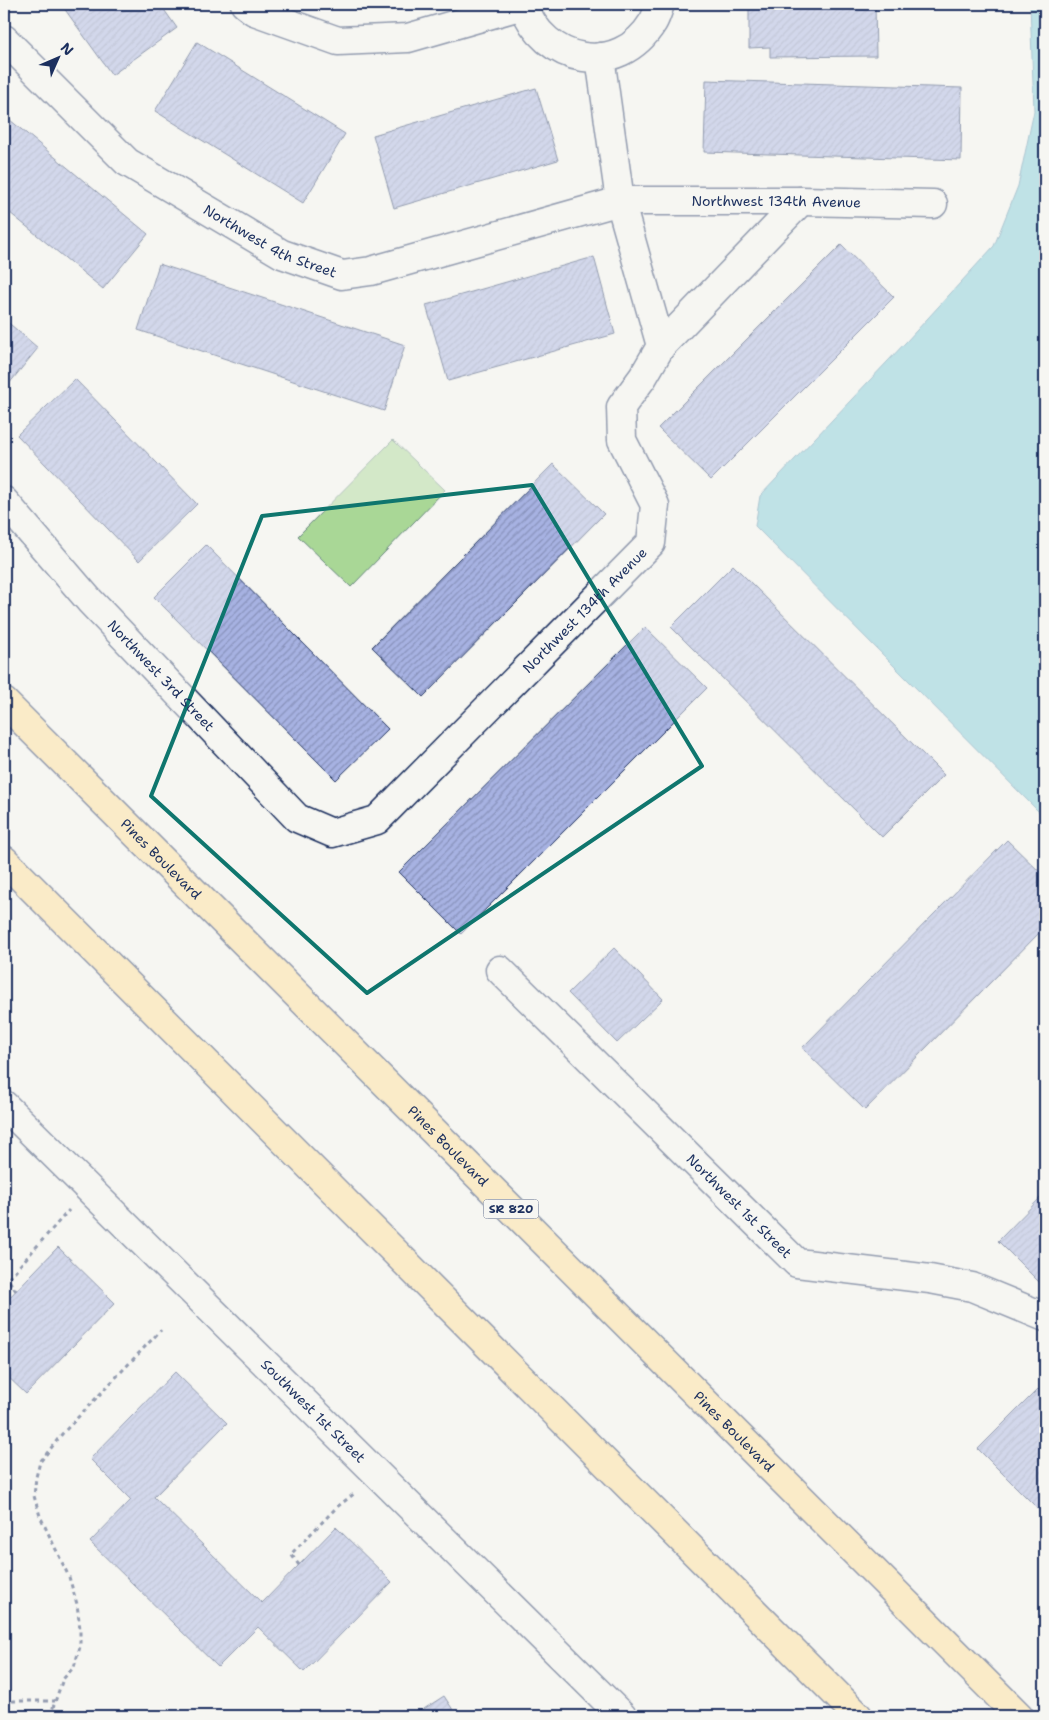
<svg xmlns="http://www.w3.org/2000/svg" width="1049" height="1720" font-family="'Shantell Sans',sans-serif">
<defs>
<pattern id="building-hatch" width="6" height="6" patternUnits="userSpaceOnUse" patternTransform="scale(1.25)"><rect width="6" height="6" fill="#a7b2e2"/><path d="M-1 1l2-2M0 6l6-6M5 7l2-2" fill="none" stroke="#8791ba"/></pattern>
</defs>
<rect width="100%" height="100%" fill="#f6f6f2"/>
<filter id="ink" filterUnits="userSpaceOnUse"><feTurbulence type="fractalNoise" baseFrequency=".02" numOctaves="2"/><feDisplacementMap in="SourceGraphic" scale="10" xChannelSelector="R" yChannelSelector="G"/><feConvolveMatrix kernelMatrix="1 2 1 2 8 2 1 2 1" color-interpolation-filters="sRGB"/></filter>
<g filter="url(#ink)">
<path fill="#a9d796" stroke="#62837a" d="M393,440L445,490L351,587L298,536Z"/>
<path fill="#7bc9d8" stroke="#558ba7" d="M1030,4H1045V818L755,526L760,496L906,342L994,246L1018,186L1034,111Z"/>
<g fill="url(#building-hatch)" stroke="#1b2f5e">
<path d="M61,4H160L177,28L112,75Z"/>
<path d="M744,4H875L876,56L770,57V47L749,48V9Z"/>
<path d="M197,42L345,134L303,203L155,111Z"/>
<path d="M706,80L962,88L961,160L704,152Z"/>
<path d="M536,88L558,160L394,208L373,135Z"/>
<path d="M4,115L148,234L103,289L4,208Z"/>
<path d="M841,245L894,297L711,480L658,428Z"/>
<path d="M594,257L615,334L448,381L426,305Z"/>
<path d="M159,264L405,345L384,411L138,330Z"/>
<path d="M4,319L38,348L4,390Z"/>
<path d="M75,379L197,504L139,561L17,435Z"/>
<path d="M553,464L604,514L423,697L372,647Z"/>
<path d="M206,545L388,729L336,780L154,597Z"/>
<path d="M733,565L944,775L882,837L671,627Z"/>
<path d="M645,627L707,688L461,934L399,872Z"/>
<path d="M1007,840L1045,877V927L865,1110L802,1048Z"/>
<path d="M614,948L663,999L617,1043L568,993Z"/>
<path d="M1045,1193V1282L1042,1285L998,1241Z"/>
<path d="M58,1247L115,1303L26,1394L4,1373V1303Z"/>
<path d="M175,1372L227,1423L154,1497L262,1603L336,1527L392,1582L304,1672L258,1627L218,1667L90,1542L131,1500L90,1459Z"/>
<path d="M1038,1389L1045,1396V1516L978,1449Z"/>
<path d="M444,1696L457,1716H413Z"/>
</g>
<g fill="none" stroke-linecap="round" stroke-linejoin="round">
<g stroke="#1b2f5e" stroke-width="31">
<g id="minor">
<path d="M245,4L254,11L338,41L408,38L523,5"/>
<path d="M523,4C544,64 618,79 653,22C656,17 658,10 660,4"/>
<path id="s1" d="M4,39L127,162L282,254L342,275L371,271L620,201H801L933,204"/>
<path d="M661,346L801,201"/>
<path id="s2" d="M4,501L89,600L297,818L332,833L377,820L651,543L655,505L622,440L621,407L643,377L661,346L620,201L600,57"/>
<path id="s3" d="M500,970L797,1263L930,1279L972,1287L1045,1317"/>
<path id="s4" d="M4,1105L622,1716"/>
</g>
</g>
<g stroke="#1b2f5e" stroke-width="31">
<g id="highway">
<path id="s5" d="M4,702L1019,1716"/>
<path d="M4,860L858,1716"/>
</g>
</g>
<g stroke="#1b2f5e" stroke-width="3" stroke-dasharray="4 4" stroke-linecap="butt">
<path d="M16,1291L8,1279L69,1210"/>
<path d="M299,1565L291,1554L337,1507L355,1493"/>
<path d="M4,1701H55"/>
<path d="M50,1716L63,1679L74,1667L80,1647V1629L77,1604L69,1577L40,1516L34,1496L36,1477L40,1462L62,1434L161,1330"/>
</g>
<use href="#minor" stroke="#f6f6f2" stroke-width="28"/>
<use href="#highway" stroke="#fedd96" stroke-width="28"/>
</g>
</g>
<path d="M0 0H1049V1720H0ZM532,485L702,766L367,993L151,796L262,516Z" fill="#f6f6f2" fill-opacity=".55" fill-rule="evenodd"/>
<path fill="none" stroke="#0f766e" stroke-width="4" stroke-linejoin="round" d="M532,485L702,766L367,993L151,796L262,516Z"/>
<g text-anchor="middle" stroke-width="4" stroke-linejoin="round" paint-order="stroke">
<rect fill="#f6f6f2" stroke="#5d6b8a" stroke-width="1" x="483.5" y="1199.5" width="55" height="19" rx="4"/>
<g font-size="12" font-weight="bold" fill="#1b2f5e">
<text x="511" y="1213">SR 820</text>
</g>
<g font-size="14" fill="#1b2f5e" stroke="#f6f6f2">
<text dy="5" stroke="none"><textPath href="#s1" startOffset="862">Northwest 134th Avenue</textPath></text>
<text dy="5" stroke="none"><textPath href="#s1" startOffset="338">Northwest 4th Street</textPath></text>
<text dy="5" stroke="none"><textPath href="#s2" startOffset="812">Northwest 134th Avenue</textPath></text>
<text dy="5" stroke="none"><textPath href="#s2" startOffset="235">Northwest 3rd Street</textPath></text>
<text dy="5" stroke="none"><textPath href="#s5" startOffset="222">Pines Boulevard</textPath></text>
<text dy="5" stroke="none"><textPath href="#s5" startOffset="628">Pines Boulevard</textPath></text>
<text dy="5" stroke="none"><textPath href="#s3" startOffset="336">Northwest 1st Street</textPath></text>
<text dy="5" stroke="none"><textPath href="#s4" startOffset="435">Southwest 1st Street</textPath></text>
<text dy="5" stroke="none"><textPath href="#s5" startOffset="1032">Pines Boulevard</textPath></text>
</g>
</g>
<rect width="1049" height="1720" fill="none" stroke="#f6f6f2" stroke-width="20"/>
<rect x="10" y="10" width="1029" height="1700" fill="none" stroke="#1b2f5e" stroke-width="2" filter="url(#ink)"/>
<g transform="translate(58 58) rotate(45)" stroke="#f6f6f2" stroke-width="4" paint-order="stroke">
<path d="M0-4L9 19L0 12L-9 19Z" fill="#1b2f5e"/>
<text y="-8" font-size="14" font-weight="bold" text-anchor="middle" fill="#1b2f5e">N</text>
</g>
</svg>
